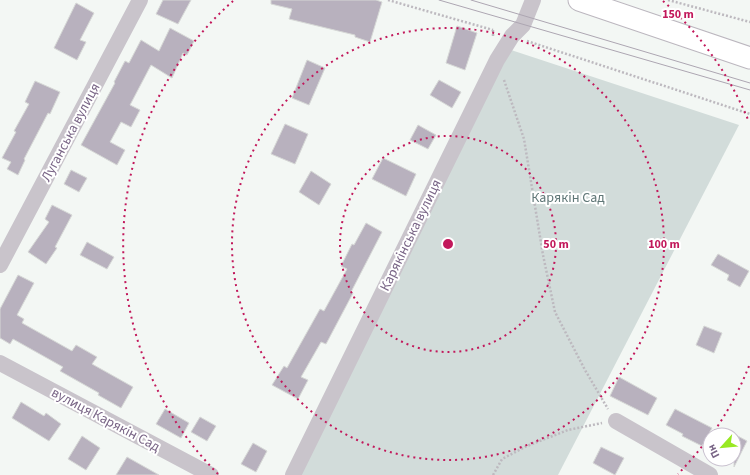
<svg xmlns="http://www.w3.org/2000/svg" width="750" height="475" font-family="'Source Sans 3',sans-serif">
<rect width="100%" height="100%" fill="#f3f7f4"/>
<path fill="#d2dcda" d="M508,49L739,125L558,475H298Z"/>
<g fill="#b8b1be" stroke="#d6d8d6">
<path d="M163,0H191L178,24L156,14Z"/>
<path d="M271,0H376L382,2L370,42L355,37V35L289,19L292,9L271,4Z"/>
<path d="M76,3L94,13L80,40L86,42L77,60L54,48Z"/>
<path d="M457,26L477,33L465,70L446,63Z"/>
<path d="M170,28L194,41L187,55L183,53L172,78L151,65L130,105L140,110L131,127L121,122L110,142L125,150L117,165L81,145L115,83L114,82L125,61L129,63L141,40L159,51Z"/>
<path d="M307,60L325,68L309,105L292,98Z"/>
<path d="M439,80L461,92L452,108L430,95Z"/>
<path d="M35,81L60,92L50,114L48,113L24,159L25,160L18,175L7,169L11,162L2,158L16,132L14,131L29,104L25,102Z"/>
<path d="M285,124L308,134L295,164L271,154Z"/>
<path d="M418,125L436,135L428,149L410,140Z"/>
<path d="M383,158L416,174L406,196L372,179Z"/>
<path d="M71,170L87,178L79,192L64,184Z"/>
<path d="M311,171L331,184L319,205L299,192Z"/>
<path d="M52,205L72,215L55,247L57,248L46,264L28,252L49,222L45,219Z"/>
<path d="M366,223L382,232L351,292L353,293L326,344L321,342L301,377L308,380L298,399L272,385L284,366L287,368L320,309L324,311L347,269L341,266L352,244L354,245Z"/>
<path d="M87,242L114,257L107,269L80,255Z"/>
<path d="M718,254L749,271L740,287L727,280L729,275L711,265Z"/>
<path d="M18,275L34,283L17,315L24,319L22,323L72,351L76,345L97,357L92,364L133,387L121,408L98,395L99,393L60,371L63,367L13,339L10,344L0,338V309Z"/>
<path d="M704,326L722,333L714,353L696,345Z"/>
<path d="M619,377L657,398L648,415L610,396Z"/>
<path d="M21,402L44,416L46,413L61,424L49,441L12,418Z"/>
<path d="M165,409L189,423L181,438L156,424Z"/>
<path d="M675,409L712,428L702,446L682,436L683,434L666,425Z"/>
<path d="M200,417L216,426L207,441L191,432Z"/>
<path d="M734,434L747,441L734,467Z"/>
<path d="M82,436L100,448L86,470L68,459Z"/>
<path d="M253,443L267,451L256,472L241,464Z"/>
<path d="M601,447L624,458L615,475L593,463Z"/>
<path d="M127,457L159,475H116Z"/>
</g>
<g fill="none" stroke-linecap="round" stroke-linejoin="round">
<g stroke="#bcb7bf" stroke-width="23">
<path id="major" d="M579,0L750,58"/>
</g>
<g stroke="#bdb9bf" stroke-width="2.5" stroke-dasharray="2 2" stroke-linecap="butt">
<path d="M388,0L493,30"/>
<path d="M668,0L750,22"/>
<path d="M493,30V36"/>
<path d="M527,41L750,114"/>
<path d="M504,80L524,139L543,255L555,312L585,370L608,409"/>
<path d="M493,475L502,459L527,446L568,430L602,423"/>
</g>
<g stroke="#c9c4cb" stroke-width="16">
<path d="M0,265L140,0"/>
<path d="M0,363L211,475"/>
<path d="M616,421L710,475"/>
<path d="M293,475L497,60L512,36L523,25L533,0"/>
</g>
<use href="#major" stroke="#fff" stroke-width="21"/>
<g stroke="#ada6b2" stroke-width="1">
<path d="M439,0L750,90"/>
<path d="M471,0L750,83"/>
</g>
</g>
<g fill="none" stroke="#c2185b" stroke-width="2" stroke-dasharray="2 4">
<circle cx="448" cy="244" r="108"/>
<circle cx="448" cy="244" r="216"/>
<path d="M749 366A325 325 0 0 1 713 433M709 437A325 325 0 0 1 678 474M218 474A325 325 0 0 1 233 1M663 1A325 325 0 0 1 749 122"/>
</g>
<g text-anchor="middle" stroke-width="4" stroke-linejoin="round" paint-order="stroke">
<g font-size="14" fill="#796586" stroke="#fff">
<text transform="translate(70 132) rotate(-62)" y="5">Луганська вулиця</text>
<text transform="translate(410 235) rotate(-64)" y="5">Карякінська вулиця</text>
<text transform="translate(106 419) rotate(28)" y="5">вулиця Карякін Сад</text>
</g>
<g font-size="14" fill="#607777" stroke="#fff">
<text x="568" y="202">Карякін Сад</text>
</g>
</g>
<circle cx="448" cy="244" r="6" fill="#c2185b" stroke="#fff" stroke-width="2"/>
<g font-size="12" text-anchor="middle" font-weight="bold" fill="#c2185b" stroke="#fff" stroke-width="4" stroke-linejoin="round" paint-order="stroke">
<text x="678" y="18">150 m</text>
<text x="556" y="248">50 m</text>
<text x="664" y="248">100 m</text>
</g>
<g transform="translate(722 447) rotate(243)"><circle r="19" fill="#ffffff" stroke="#c9c1cf"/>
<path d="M0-3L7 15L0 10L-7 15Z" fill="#98e922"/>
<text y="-6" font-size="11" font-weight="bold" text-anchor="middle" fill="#796586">Пн</text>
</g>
</svg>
